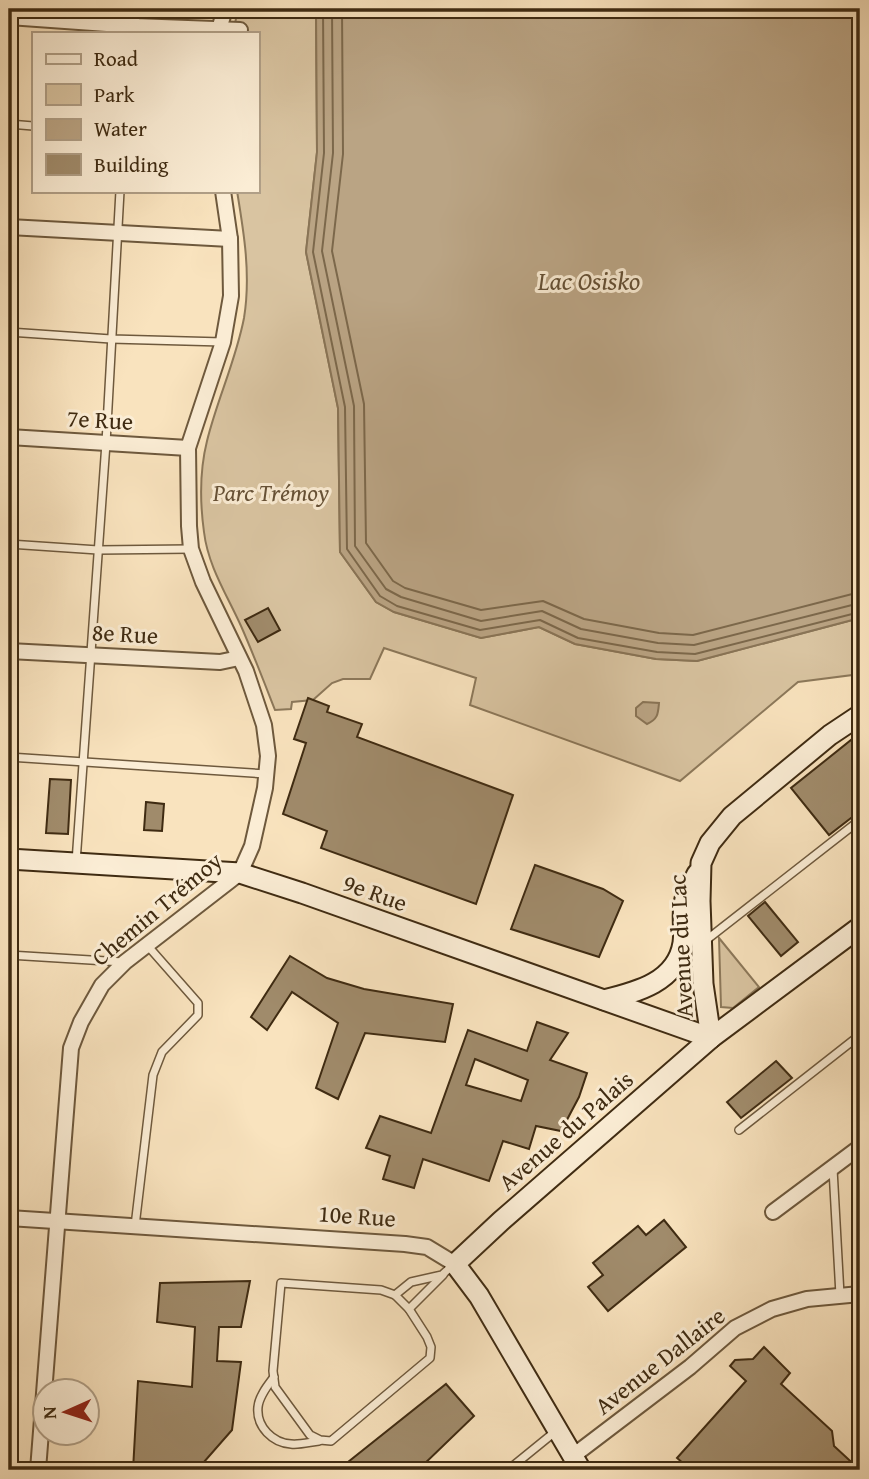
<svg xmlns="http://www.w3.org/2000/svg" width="869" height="1479" font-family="'Gentium Book Plus',serif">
<rect width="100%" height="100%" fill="#f9e3be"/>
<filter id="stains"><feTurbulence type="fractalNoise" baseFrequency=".00286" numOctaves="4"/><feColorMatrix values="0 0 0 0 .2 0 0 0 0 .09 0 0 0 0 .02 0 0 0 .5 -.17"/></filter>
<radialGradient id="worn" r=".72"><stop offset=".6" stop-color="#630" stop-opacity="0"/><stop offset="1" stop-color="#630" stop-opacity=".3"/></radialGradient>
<g fill="#d9c4a1" stroke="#8c785a" stroke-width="2">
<path d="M238,9H316L317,152L306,252L338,408L340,552L376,602L394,612L481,638L539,627L575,644L656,659L697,661L860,618V674L798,682L680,781L470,705L476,678L384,648L370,679H343L332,683L313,700L292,702L291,709L275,710C264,682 253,653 241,626C227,595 208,566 204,532C200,503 200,469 207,441C217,400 236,360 244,318C251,275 244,233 237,191H257V33H233Z"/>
<path d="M719,938L759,987L733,1008L721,1007Z"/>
</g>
<g fill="#baa484" stroke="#897456" stroke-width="2">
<path d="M316,9H860V618L697,661L656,659L575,644L539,627L481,638L394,612L376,602L340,552L338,408L306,252L317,152Z"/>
<path d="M643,702L659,703C658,714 658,719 647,724L636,716V708Z"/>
</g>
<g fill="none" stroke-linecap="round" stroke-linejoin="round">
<g stroke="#7c684b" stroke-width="2">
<path d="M323,9L324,153L313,252L345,407L347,549L380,596L397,606L480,630L540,620L578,638L657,652L695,654L860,612"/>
<path d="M332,9L333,153L322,251L354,406L355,546L386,589L401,597L481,621L542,611L581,629L658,643L694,645L860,603"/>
<path d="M342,9L343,154L332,251L364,404L366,543L393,581L405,588L481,610L543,601L584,619L659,633L693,635L860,592"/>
</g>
</g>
<g fill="#a08b6b" stroke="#3f2b12" stroke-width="2" fill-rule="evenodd">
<path d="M268,608L280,630L258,642L245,620Z"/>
<path d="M308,698L329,706L327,712L362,724L357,737L513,795L476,904L321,848L327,831L283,814L306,743L294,739Z"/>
<path d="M851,740L860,752V811L829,835L791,788Z"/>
<path d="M50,779L71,780L68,834L46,833Z"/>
<path d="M146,802L164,804L162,831L144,830Z"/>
<path d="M535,865L603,889L623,901L599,957L511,929Z"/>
<path d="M765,902L798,942L781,956L748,916Z"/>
<path d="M290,956L327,978L364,989L453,1004L445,1042L365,1033L338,1099L316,1088L338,1023L292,992L267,1030L251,1017Z"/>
<path d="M537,1022L568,1033L550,1060L587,1073L579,1097L561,1131L536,1126L529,1149L503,1141L489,1181L423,1159L414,1188L383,1179L390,1156L366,1148L380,1116L431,1133L468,1030L527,1051ZM475,1059L528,1080L521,1101L466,1085Z"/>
<path d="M776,1061L792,1078L741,1118L727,1102Z"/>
<path d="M664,1220L686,1247L608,1311L588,1287L603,1275L593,1263L638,1226L646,1235Z"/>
<path d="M250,1281L241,1327H219L217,1361L241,1362L232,1430L197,1470H133L138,1381L192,1387L195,1327L157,1322L160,1283Z"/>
<path d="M764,1347L790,1373L781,1384L832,1431L834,1446L860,1470H691L677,1458L746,1381L730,1366L735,1360L753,1359Z"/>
<path d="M446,1384L474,1416L418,1470H338Z"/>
</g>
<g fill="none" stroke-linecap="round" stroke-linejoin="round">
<g stroke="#6e593d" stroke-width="10">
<g id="lane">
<path d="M49,19V9"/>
<path d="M134,33L137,9"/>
<path d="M9,124L33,126"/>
<path d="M9,332L111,339L223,342"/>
<path d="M9,544L98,550L191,549"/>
<path d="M9,757L266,774"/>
<path d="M76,862L106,443L120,191"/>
<path d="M705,941L860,820"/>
<path d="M9,955L123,962"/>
<path d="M739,1130L860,1035"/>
<path d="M833,1169L840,1295"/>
<path d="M135,1226L153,1075L162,1052L198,1015V1003L147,945"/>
<path d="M281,1283L381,1290L395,1295L409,1309L427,1337L431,1347L430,1358L331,1441L320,1440L310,1435L275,1387L273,1371Z"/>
<path d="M395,1295L411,1282L442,1275L454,1264"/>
<path d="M409,1309L443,1275"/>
<path d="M274,1377C268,1385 259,1396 258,1407C256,1427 273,1443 291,1444C300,1445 310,1442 319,1441"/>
<path d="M508,1470L556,1431"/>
</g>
</g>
<g stroke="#6e593d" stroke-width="18">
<g id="street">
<path d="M9,17L135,26L240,30"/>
<path d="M218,33L225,9"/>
<path d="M9,227L230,239"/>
<path d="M9,437L188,448"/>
<path d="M9,651L220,662L239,658"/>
<path d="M773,1212L860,1147"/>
<path d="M9,1218L405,1244L427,1247L455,1264"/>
<path d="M573,1456L690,1367L735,1328L772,1309L807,1299L860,1294"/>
<path d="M38,1470L71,1048L81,1022L102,985L125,962L240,873L252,846L265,788L268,756L264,725L246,671L203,582L191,549L189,526L188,448L223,342L231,296L230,239L223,191"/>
</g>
</g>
<g stroke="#3f2b12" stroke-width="23">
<g id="secondary">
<path d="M9,859L240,873L302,893L711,1038"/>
<path d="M604,1000C637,992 677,982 683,943C685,929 681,913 685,899C688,891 693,882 697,874"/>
<path d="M711,1038L703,984L700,901L701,863L710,843L732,816L830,735L860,715"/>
<path d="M581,1470L479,1296L455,1264L501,1221L711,1038L860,927"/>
</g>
</g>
<use href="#lane" stroke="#fbedd5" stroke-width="7"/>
<use href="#street" stroke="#fbedd5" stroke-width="14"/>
<use href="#secondary" stroke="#fbedd5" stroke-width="19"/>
</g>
<g text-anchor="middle" stroke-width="6" stroke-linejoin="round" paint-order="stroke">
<g font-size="24" fill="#3f2b12" stroke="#fbedd5">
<text transform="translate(100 420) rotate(3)" y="8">7e Rue</text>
<text transform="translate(125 634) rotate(3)" y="8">8e Rue</text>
<text transform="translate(375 893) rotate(20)" y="8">9e Rue</text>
<text transform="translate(157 909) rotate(-40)" y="8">Chemin Trémoy</text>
<text transform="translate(681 946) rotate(-93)" y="8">Avenue du Lac</text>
<text transform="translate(566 1131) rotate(-41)" y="8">Avenue du Palais</text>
<text transform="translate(357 1216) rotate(4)" y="8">10e Rue</text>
<text transform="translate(660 1361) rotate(-38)" y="8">Avenue Dallaire</text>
</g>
<g font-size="24" font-style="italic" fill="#665136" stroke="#fbedd5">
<text x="271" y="501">Parc Trémoy</text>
</g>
<g font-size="26" font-style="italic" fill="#644f34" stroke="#fbedd5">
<text x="589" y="290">Lac Osisko</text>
</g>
</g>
<rect width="869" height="1479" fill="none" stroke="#f9e3be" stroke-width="35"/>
<rect x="10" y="10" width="848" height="1458" fill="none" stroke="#3f2b12" stroke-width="3.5"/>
<rect x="18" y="18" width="834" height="1444" fill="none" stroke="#3f2b12" stroke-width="2"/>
<rect x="32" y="32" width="228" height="161" fill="#fbedd5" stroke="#b09f87" stroke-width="2"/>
<rect x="46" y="54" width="35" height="10" fill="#fbedd5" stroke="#b09f87" stroke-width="2"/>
<text x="94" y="66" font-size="21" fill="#3f2b12">Road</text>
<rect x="46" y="84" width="35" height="21" fill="#d9c4a1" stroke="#b09f87" stroke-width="2"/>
<text x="94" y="102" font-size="21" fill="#3f2b12">Park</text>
<rect x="46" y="119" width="35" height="21" fill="#baa484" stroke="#b09f87" stroke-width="2"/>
<text x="94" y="136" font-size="21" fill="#3f2b12">Water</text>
<rect x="46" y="154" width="35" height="21" fill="#a08b6b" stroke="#b09f87" stroke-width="2"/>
<text x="94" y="172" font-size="21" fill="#3f2b12">Building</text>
<g transform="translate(66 1412) rotate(267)"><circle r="33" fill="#fbedd5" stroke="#b09f87" stroke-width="2"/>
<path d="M0-5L12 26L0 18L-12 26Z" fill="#8f2418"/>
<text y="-10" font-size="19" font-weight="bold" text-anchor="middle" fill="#3f2b12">N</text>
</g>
<rect width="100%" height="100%" filter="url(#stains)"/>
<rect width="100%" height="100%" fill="url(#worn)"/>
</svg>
